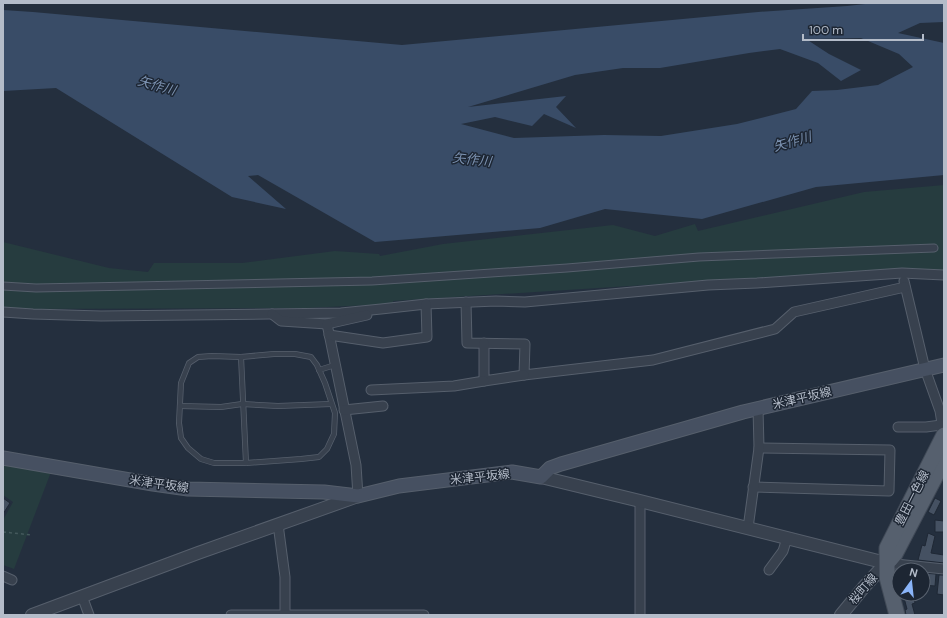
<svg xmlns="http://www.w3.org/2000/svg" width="947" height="618" font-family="'DM Sans','Noto Sans JP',sans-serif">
<rect width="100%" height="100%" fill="#242f3e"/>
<g fill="#263c3f">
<path d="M944,185V271L756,278L393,301V304L306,308L3,309V242L109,268L148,272L154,263H242L335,251L379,254L380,256L443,244L613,225L655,236L695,224L698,231L864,192Z"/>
<path d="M3,465L51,472L14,569L3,565V520L13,502L3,495Z"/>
</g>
<path fill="#394c67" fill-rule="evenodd" d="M874,3H944V22L920,23L898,33L944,43V175L816,187L702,219L605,209L540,228L375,242L258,175L248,176L286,209L232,197L56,88L3,91V10L33,12L402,45L758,12L847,6ZM861,38L899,54L913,67L878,85L837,90L812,91L796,109L737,124L661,136L604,135L514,138L461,124L495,117L532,126L544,114L576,128L556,107L566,96L468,107L575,75L623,68H660L749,53L780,49L818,63L841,81L861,70L829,54L806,39Z"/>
<g fill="#455162" stroke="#1f2835">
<path d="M3,498L10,503L3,514Z"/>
<path d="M935,498L941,501L934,515L928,512Z"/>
<path d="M935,520L944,521V532H935Z"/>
<path d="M928,533L935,536L931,553L944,555V563L918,560L922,545L925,546Z"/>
<path d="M923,573L936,574L935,586L923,585Z"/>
<path d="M939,575H944V595L937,594Z"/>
<path d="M903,594H913L915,603L912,604L915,615H906L905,610L907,609Z"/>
</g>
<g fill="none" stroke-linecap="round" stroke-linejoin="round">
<g stroke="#565f6c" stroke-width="6">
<g id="service">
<path d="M274,354H295L311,357L317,365L325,383L335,413L334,434L327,449L319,457L301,459L246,463H214L201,459L188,448L181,438L179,423L181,383L189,363L198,357L212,356L241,357Z"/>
<path d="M241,357L246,463"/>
<path d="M319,370L335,365"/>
<path d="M180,406L221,407L242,404L278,406L331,404"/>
</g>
</g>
<g stroke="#565f6c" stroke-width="9">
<path id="pedestrian" d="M3,286L36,288L372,281L567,268L699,257L934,248"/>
</g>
<g stroke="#565f6c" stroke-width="11">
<g id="minor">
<path d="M904,281L925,369L940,411L944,436"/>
<path d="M466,302L467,343L525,344L524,375L653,360L775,329L794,312L905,287"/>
<path d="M3,312L33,314L101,316L269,314L341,313L381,309L426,304L496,301L525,302L708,285L757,283L902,273L944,275"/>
<path d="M272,314L281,321L327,324L367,315"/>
<path d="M327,324L356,465L358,496"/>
<path d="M329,335L383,343L427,337L426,304"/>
<path d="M484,343V381L524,375"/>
<path d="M371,390L454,386L484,381"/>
<path d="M344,410L383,406"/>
<path d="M898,427H926L941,425"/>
<path d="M753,487L889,491L890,450L759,448"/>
<path d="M278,524L285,577V614"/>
<path d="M748,528L759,448L758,408"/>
<path d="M886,563L944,569"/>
<path d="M769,570L783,551L787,538"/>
<path d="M3,576L12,580"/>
<path d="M82,596L89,615"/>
<path d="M231,615H424"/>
<path d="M640,615V501"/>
</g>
</g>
<g stroke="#565f6c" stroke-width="14">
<g id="tertiary">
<path d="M541,477L640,501L886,563L864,587L841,615"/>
<path d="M32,615L198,553L358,496"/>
</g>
</g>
<g stroke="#565f6c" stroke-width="15">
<path id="secondary" d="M3,458L153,484L188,489L324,492L358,496L399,486L512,472L541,477L550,468L561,464L743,412L944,365"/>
</g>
<g stroke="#414a57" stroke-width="17">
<g id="primary">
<path d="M890,560L895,554L944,460"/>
<path d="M897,615L887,577V548L944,435"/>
</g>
</g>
<path stroke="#44595c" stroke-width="1.5" stroke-dasharray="3 3" stroke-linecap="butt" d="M3,532L32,535"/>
<use href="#service" stroke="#38414e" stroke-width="4.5"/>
<use href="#pedestrian" stroke="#38414e" stroke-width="7"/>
<use href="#minor" stroke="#38414e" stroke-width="9"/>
<use href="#tertiary" stroke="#38414e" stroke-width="12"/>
<use href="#secondary" stroke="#465061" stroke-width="13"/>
<use href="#primary" stroke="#56606e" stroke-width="15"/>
</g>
<g text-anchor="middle" stroke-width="3" stroke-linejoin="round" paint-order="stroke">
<g font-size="12" fill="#b4bcc9" stroke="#1d2633">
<text transform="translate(802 398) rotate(-13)" y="4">米津平坂線</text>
<text transform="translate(480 477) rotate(-6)" y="4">米津平坂線</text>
<text transform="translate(159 484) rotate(8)" y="4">米津平坂線</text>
<text transform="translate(912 498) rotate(-63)" y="4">豊田一色線</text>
<text transform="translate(863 589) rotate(-49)" y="4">桜町線</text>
</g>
<g font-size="13" font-style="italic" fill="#7c92b1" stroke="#1d2633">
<text transform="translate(157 85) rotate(16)" y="5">矢作川</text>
<text transform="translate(792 141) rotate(-16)" y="5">矢作川</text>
<text transform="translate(472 159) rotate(6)" y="5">矢作川</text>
</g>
</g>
<rect width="947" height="618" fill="none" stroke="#b4bcc9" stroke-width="8"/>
<g transform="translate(911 582) rotate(15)"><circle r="19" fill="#1d2633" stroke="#59626f"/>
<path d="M0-3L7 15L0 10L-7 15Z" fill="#8ab4f8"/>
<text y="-6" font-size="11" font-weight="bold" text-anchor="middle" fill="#b4bcc9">N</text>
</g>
<path d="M803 34v6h120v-6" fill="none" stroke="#b4bcc9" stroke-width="2"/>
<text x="809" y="34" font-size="12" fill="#b4bcc9" stroke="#1d2633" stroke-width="3" paint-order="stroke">100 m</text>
</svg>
